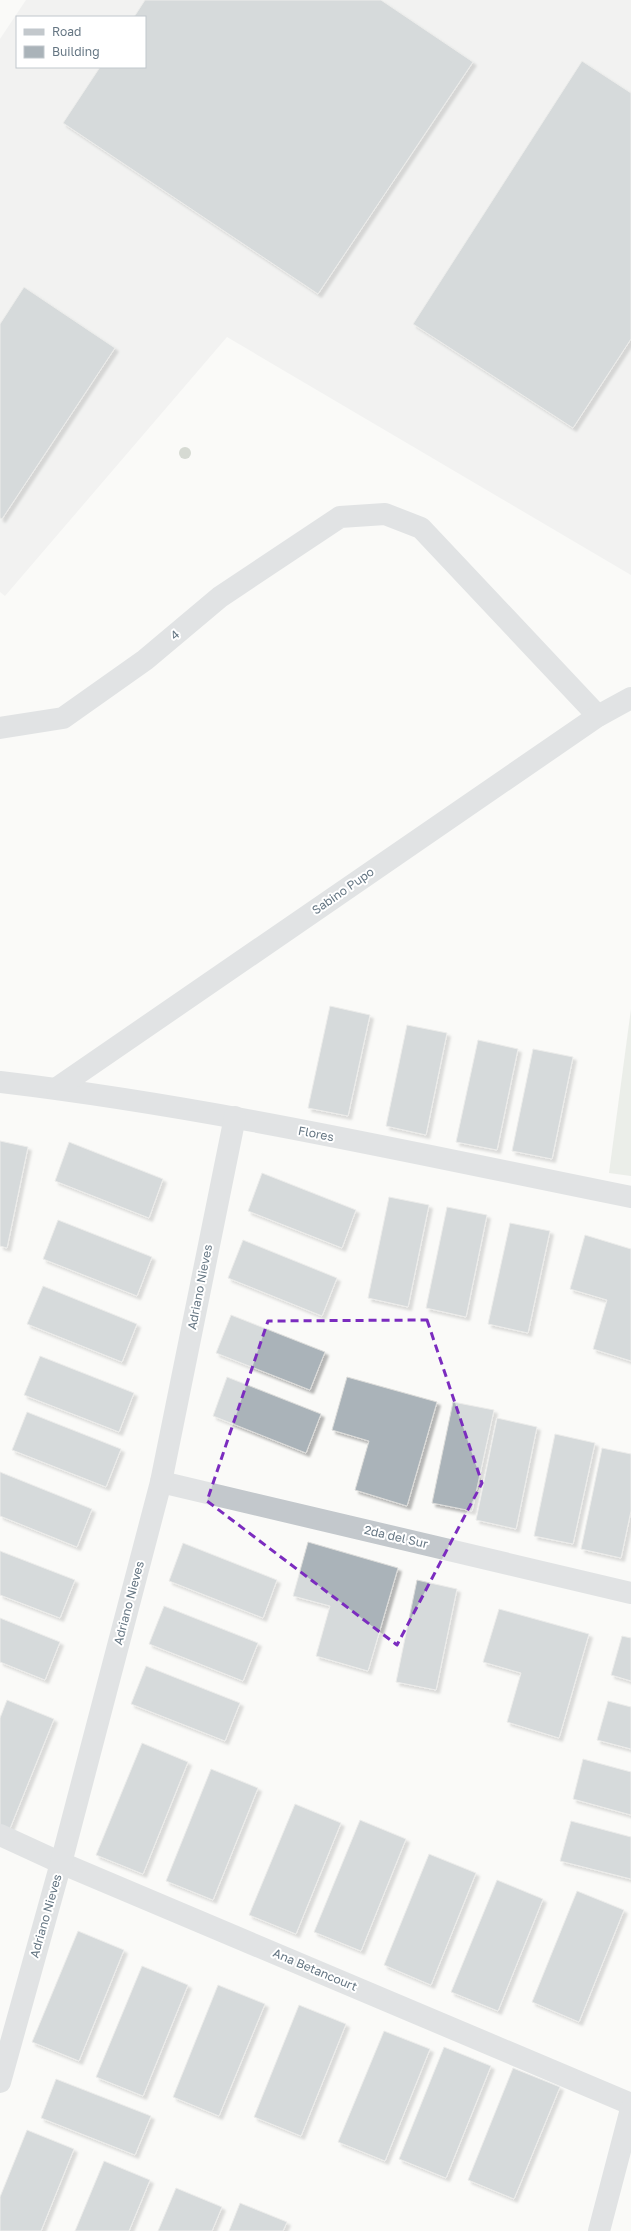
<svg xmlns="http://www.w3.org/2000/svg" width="631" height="2231" font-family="'Golos Text',sans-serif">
<defs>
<filter id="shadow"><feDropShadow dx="3.5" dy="3.5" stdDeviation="1" flood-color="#0004"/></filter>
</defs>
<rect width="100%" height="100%" fill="#fafaf8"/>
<path fill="#e8e9e9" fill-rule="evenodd" d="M26,0H631V575L227,337L5,596L0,592V39ZM17,17H145V67H17Z"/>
<path fill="#dadfd7" d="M631,1009V1176L609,1173Z"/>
<g fill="#aab3b9" stroke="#dcdcda" filter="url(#shadow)">
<path d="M145,0H381L473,62L318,294L63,123L100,67H145V17H134Z"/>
<path d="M582,61L631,93V339L573,428L413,324Z"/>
<path d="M24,287L115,348L2,519L0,518V324Z"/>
<path d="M330,1006L370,1015L348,1116L308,1108Z"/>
<path d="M407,1025L447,1033L426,1135L386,1126Z"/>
<path d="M478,1040L518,1049L497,1150L456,1142Z"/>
<path d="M533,1049L573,1057L552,1159L512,1151Z"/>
<path d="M0,1141L28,1147L7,1248L0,1246Z"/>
<path d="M69,1142L163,1179L149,1218L55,1181Z"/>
<path d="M262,1173L356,1210L342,1248L248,1211Z"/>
<path d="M389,1197L429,1205L408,1307L368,1298Z"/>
<path d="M447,1207L487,1215L466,1317L426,1308Z"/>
<path d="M58,1220L152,1257L137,1296L43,1259Z"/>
<path d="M510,1223L550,1231L528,1333L488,1324Z"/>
<path d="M585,1235L631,1249V1361L593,1349L607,1300L570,1289Z"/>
<path d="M243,1240L337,1278L322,1316L228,1278Z"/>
<path d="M43,1286L137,1324L122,1362L27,1324Z"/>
<path d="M231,1315L325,1352L310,1390L216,1353Z"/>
<path d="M40,1356L134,1393L119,1432L24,1395Z"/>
<path d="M227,1377L321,1414L306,1453L213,1416Z"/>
<path d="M347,1377L437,1402L407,1506L355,1490L369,1441L332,1430Z"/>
<path d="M453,1402L494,1410L472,1511L432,1503Z"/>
<path d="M27,1412L121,1449L106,1487L12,1450Z"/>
<path d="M497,1418L537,1427L516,1529L476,1520Z"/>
<path d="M555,1434L595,1443L573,1544L534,1536Z"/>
<path d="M602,1448L631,1454V1511L621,1558L581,1549Z"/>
<path d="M0,1472L92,1509L77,1547L0,1516Z"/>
<path d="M308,1542L398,1568L368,1671L316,1656L330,1606L293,1596Z"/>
<path d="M183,1543L277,1580L263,1618L169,1581Z"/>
<path d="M0,1551L75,1580L60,1618L0,1595Z"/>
<path d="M417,1580L457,1589L436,1690L396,1682Z"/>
<path d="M164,1606L258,1643L243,1681L149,1644Z"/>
<path d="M499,1609L589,1634L559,1738L507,1722L521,1673L483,1662Z"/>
<path d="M0,1618L60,1642L45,1680L0,1662Z"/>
<path d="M622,1636L631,1638V1681L611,1675Z"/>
<path d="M146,1666L240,1703L225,1741L131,1704Z"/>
<path d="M7,1700L54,1719L9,1831L0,1827V1718Z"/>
<path d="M608,1701L631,1707V1749L597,1740Z"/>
<path d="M142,1743L188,1762L143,1874L96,1855Z"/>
<path d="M583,1759L631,1772V1815L573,1799Z"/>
<path d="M211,1769L258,1788L213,1900L166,1881Z"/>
<path d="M295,1804L341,1823L296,1934L249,1915Z"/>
<path d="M360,1820L406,1839L361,1951L314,1932Z"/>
<path d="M571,1821L631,1837V1879L560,1861Z"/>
<path d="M429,1854L476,1873L431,1985L384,1965Z"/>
<path d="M497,1880L543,1899L498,2011L451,1992Z"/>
<path d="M577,1891L624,1910L579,2022L532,2002Z"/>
<path d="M78,1931L124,1950L79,2061L32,2042Z"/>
<path d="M142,1966L188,1985L143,2096L96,2077Z"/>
<path d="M218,1985L265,2004L219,2116L173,2097Z"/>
<path d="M299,2005L346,2024L301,2136L254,2117Z"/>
<path d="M384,2031L430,2049L385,2161L338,2142Z"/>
<path d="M444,2047L491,2066L446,2178L399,2159Z"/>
<path d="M513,2068L560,2087L514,2199L468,2180Z"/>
<path d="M56,2079L151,2116L135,2155L41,2118Z"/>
<path d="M27,2130L74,2149L41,2231H0V2197Z"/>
<path d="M104,2161L150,2180L129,2231H75Z"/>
<path d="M176,2188L222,2207L212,2231H158Z"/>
<path d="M240,2203L287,2222L283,2231H229Z"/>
</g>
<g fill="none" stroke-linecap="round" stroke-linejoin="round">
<g stroke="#c3c8cc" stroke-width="22">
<path d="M0,728L63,718L145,660L220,597L340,517L385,514L421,528L598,716"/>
<path d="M0,1082C212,1107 422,1155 631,1197"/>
<path d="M57,1088L598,716L631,698"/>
<path d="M161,1482L631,1593"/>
<path d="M0,1835L61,1863L631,2104"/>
<path d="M0,2082L61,1863L161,1482L235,1117"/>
<path d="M599,2231L631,2109"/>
</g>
</g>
<circle fill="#aab4a7" cx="185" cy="453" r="6"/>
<path d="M0 0H631V2231H0ZM427,1320L482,1483L397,1645L207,1501L268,1321Z" fill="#fafaf8" fill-opacity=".55" fill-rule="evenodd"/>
<path fill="none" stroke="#7b2cbf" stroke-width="3" stroke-dasharray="8 5" stroke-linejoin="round" d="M427,1320L482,1483L397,1645L207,1501L268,1321Z"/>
<g text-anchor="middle" stroke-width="4" stroke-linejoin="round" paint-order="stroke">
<g font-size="12" fill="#657683" stroke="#fff">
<text transform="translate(175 635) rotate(-40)" y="4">4</text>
<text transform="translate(343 891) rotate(-35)" y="4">Sabino Pupo</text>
<text transform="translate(316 1134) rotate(11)" y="4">Flores</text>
<text transform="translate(200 1287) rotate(-79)" y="4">Adriano Nieves</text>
<text transform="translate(396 1537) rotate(13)" y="4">2da del Sur</text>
<text transform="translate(129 1603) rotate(-75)" y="4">Adriano Nieves</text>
<text transform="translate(46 1916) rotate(-74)" y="4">Adriano Nieves</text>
<text transform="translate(315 1970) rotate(23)" y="4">Ana Betancourt</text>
</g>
</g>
<rect x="16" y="16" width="130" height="52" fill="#ffffff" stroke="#c1c8cd"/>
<rect x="24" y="29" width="20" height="6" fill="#c3c8cc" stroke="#c1c8cd"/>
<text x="52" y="36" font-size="12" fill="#657683">Road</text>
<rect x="24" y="46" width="20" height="12" fill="#aab3b9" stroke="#c1c8cd"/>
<text x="52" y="56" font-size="12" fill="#657683">Building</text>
</svg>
